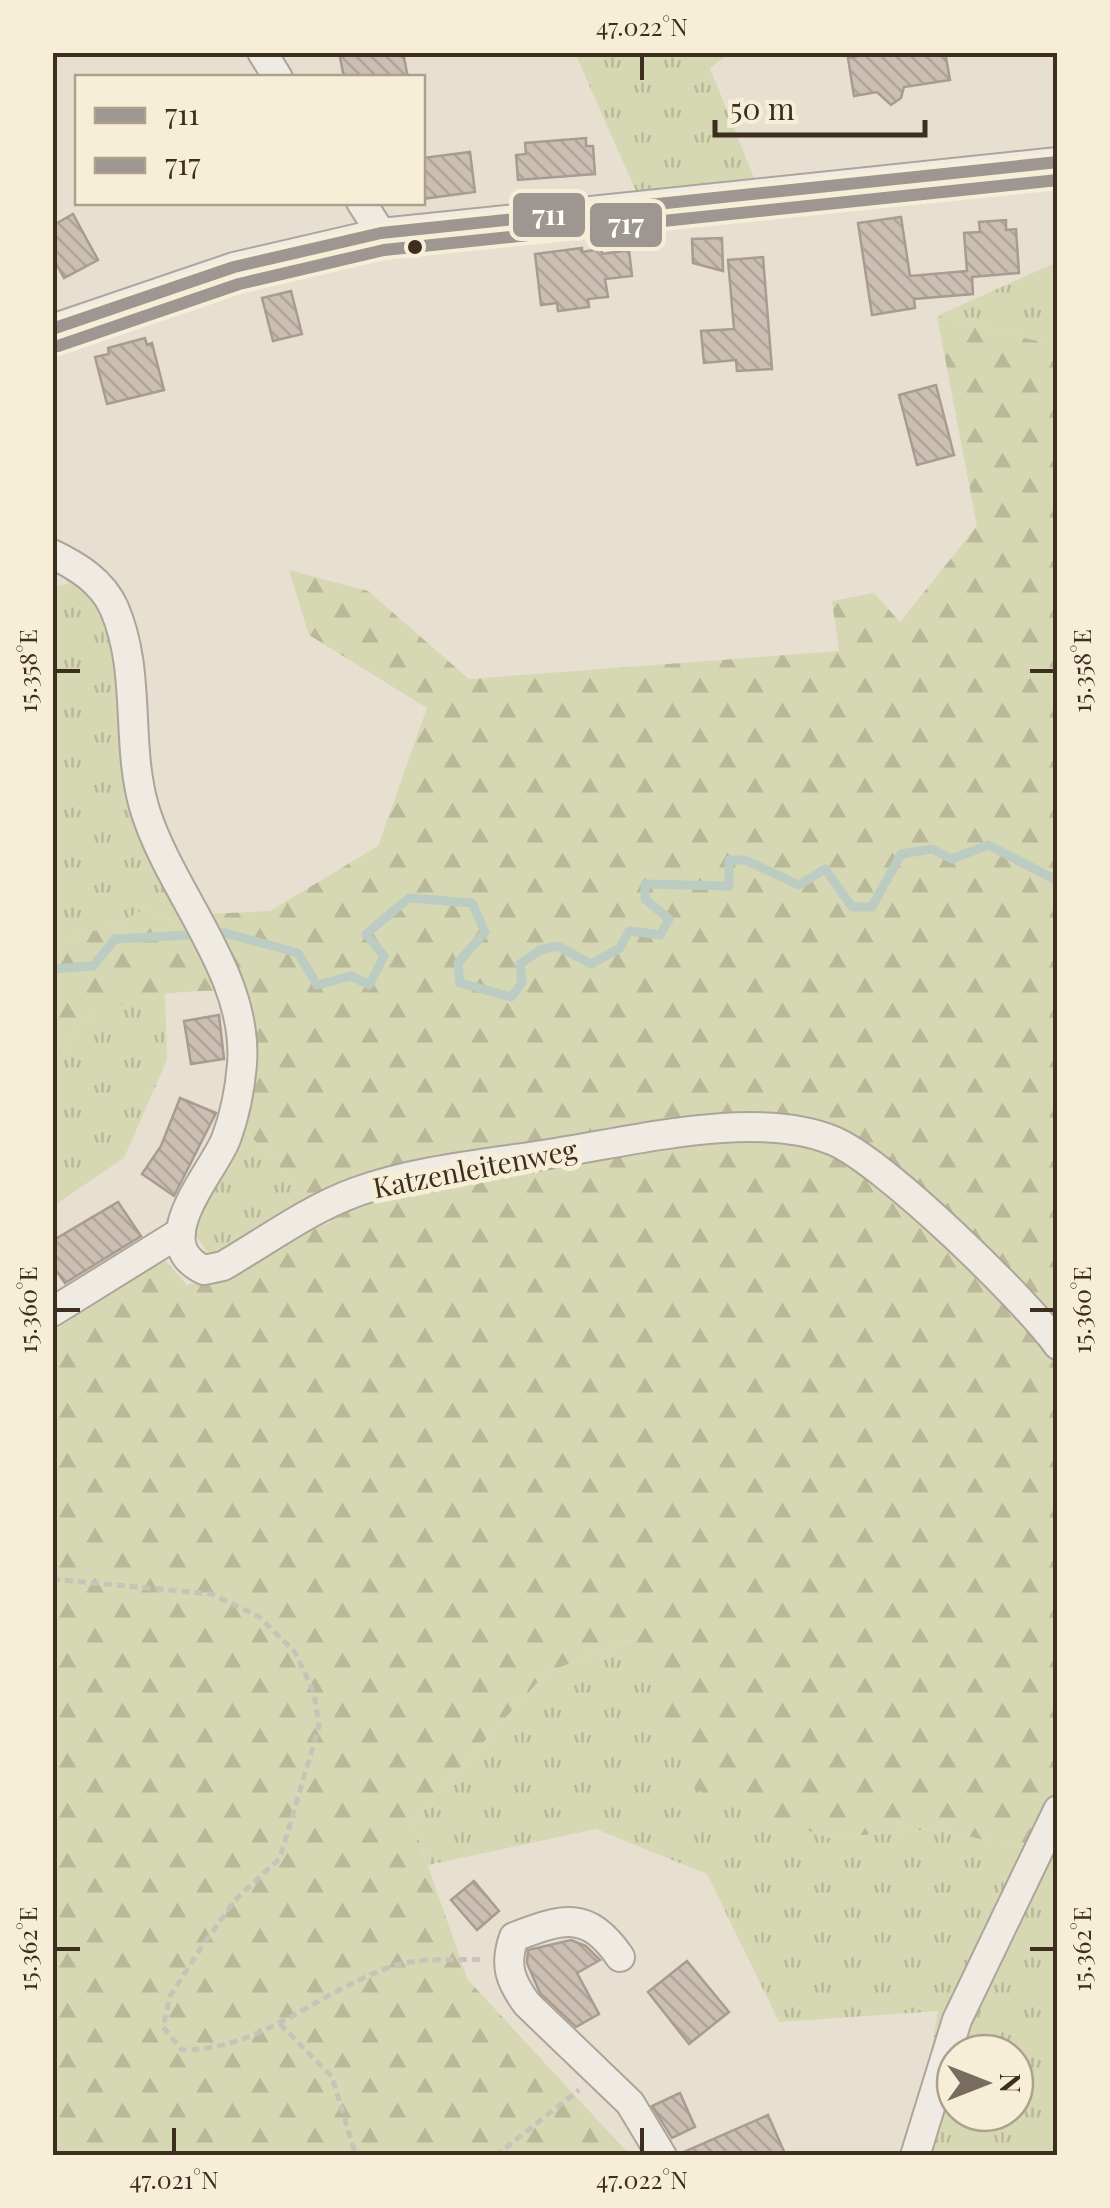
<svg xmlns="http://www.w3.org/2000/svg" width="1110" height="2208" font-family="'Playfair Display',serif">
<defs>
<pattern id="grass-tufts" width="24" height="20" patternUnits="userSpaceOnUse" patternTransform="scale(2.5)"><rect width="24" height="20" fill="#d6d7b3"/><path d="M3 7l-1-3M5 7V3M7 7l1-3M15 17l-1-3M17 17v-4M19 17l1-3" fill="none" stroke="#b9b99a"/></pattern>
<pattern id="forest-firs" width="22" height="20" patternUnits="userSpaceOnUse" patternTransform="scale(2.5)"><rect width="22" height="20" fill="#d6d7b3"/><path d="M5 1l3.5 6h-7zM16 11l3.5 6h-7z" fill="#b9b99a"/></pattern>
<pattern id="building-back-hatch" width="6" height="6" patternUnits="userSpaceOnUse" patternTransform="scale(2.5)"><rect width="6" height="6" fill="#cbbfb2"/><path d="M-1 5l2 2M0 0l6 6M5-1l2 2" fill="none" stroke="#afa499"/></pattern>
</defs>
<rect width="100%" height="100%" fill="#e7e0d1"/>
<g fill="url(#grass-tufts)" fill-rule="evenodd">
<path d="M575,53H730L710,68L754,178L636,191Z"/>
<path d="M1057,262V346L937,316Z"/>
<path d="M61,570L89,591L111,626L186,925L144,909L119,924L53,942L52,587L68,584Z"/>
<path d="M165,994L167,1060L124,1158L53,1206V1079L80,1020L117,1003Z"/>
<path d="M241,1126L314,1203L226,1256L206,1251L195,1234L200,1207Z"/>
<path d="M633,1640L829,1838L933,1829L1057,1855V2155H906L927,2077L938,2011L779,2022L707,1874L596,1829L428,1865L412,1821L547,1672ZM955,2053H1015V2113H955Z"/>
</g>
<g fill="url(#forest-firs)">
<path d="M937,316L1057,346V1855L933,1829L829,1838L696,1790L632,1640L547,1672L412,1821L468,1980L630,2155L53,2156V1331L163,1258L187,1285L331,1222L241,1126C274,1033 248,998 207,914L270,911L378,846L427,708L309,635L289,570L368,591L469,679L839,651L832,601L874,593L900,622L977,526Z"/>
<path d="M144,909L186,925L223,991C172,989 126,999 80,1020L53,1079V942L119,924Z"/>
</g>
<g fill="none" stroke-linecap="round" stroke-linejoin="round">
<path stroke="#bcccc2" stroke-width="9" d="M52,969L93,966L115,939L225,933L298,953L317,985L351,976L369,985L384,956L366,934L409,898L472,903L485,932L458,963L460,983L511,997L522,983L520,964L540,950L558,946L591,964L620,948L629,931L660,935L669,919L645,899V884L729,886V860H745L799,885L825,869L852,907H872L901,854L932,849L952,859L988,845L1058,881"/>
</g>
<g fill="url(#building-back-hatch)" stroke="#a89c90" stroke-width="2.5">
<path d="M339,52H403L408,78H344Z"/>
<path d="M878,52H945L950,80L904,87L901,98L891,105L877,92L854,96L848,58Z"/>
<path d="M586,138V146H593L595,174L518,180L516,155L526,154L525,143Z"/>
<path d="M470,152L475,192L422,199V158Z"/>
<path d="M73,214L98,260L64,278L52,256V226Z"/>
<path d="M901,217L910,276L967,271L964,233L980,232L979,222L1006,220V230L1016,229L1019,273L972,277L973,294L914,299L915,308L872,315L858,223Z"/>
<path d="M722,238L723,271L693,263L692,239Z"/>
<path d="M582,248V252L601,249L602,254L629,250L632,276L605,279L608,297L588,299L589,307L558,311L557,303L541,305L535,254Z"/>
<path d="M763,257L772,369L737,371L736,360L704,363L701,331L734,329L728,260Z"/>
<path d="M291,291L302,334L273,341L262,298Z"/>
<path d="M145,338L147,345L152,343L164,390L107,404L95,357L109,354L108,348Z"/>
<path d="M936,385L954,455L917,465L899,395Z"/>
<path d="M219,1015L224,1059L191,1064L184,1021Z"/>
<path d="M180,1098L216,1113L174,1196L142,1174L161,1146Z"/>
<path d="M118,1202L141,1236L65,1283L52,1265V1241Z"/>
<path d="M474,1881L499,1911L477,1930L451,1900Z"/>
<path d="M571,1940L586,1946L600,1960L577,1973L599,2014L576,2027L540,1993L527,1963L528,1950Z"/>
<path d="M687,1961L729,2012L689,2044L648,1992Z"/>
<path d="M680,2093L695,2127L672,2138L652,2106Z"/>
<path d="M768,2115L786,2156H679V2154Z"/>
</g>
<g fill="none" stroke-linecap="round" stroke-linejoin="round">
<g stroke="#ada599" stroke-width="32">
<g id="minor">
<path d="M262,52L278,78"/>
<path d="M361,202L381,233"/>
<path d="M52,329L234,267L381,233L1058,162"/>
<path d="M52,554C77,566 102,581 114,608C142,672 125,745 145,810C171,894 249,974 242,1064C240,1089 235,1115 226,1139C212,1174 146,1243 204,1270L223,1266C266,1241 309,1209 356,1192C417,1170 484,1164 549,1154C630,1142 757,1108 834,1141C885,1163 1024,1298 1058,1345"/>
<path d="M52,1312L181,1232"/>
<path d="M620,1957C587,1909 562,1919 514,1937C504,1965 510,1981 527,2004L630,2103L662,2156"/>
<path d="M915,2156L957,2020L1058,1810"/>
</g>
</g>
<g stroke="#c8c2b9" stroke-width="5" stroke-dasharray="8 5" stroke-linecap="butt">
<path d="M52,1579L211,1594L258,1616L295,1652L314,1693L319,1726L280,1858L235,1900L203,1945L170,1996L163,2027L182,2050C261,2050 318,1992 390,1967C416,1957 454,1961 483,1959"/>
<path d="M280,2024L332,2077L356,2156"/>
<path d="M495,2156L579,2090"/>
</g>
<use href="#minor" stroke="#efebe3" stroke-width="28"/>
<g stroke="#f7eed8" stroke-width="20">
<path id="bus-1" d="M52,329L234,267L381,233L1058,162"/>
</g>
<g stroke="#f7eed8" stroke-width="20">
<path id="bus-2" d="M58,346L239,284L384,250L1058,180"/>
</g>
<use href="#bus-1" stroke="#9e9690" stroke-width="12"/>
<use href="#bus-2" stroke="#9e9690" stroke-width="12"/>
</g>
<path fill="none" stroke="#3d2e20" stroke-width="4" d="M642,55V80M55,671H80M1030,671H1055M55,1310H80M1030,1310H1055M55,1949H80M1030,1949H1055M174,2128V2153M642,2128V2153"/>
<circle fill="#3d2e20" stroke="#f7eed8" stroke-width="4" cx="415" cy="247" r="9"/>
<g text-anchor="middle" stroke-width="10" stroke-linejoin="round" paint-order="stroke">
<g font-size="28" fill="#3d2e20" stroke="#f7eed8">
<text transform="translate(475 1169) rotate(-11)" y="10">Katzenleitenweg</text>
</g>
</g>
<g stroke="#f7eed8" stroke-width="4">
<rect x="511" y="191" width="76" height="48" rx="10" fill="#9e9690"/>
<rect x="588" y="201" width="76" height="48" rx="10" fill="#9e9690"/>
</g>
<g font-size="28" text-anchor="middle" font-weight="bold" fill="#fff">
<text x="549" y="225">711</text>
<text x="626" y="234">717</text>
</g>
<rect width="1110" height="2208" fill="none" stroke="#f7eed8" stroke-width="110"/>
<rect x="75" y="75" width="350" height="130" fill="#f7eed8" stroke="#ada18e" stroke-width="2.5"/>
<rect x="95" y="108" width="50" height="15" fill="#9e9690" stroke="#ada18e" stroke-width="2.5"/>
<text x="165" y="125" font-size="30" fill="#3d2e20">711</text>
<rect x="95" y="158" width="50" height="15" fill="#9e9690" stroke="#ada18e" stroke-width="2.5"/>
<text x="165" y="175" font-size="30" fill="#3d2e20">717</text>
<g transform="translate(985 2083) rotate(90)"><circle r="48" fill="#f7eed8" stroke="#ada18e" stroke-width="2.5"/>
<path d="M0-8L18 38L0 25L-18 38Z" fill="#786c5e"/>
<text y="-15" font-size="28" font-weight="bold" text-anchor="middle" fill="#3d2e20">N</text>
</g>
<path d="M715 120v15h210v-15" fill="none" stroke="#3d2e20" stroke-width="5"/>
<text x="730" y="120" font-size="30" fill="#3d2e20" stroke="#f7eed8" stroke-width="8" paint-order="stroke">50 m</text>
<rect x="55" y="55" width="1000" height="2098" fill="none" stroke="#3d2e20" stroke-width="4"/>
<g font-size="25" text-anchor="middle" fill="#3d2e20">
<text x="642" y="36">47.022°N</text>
<text transform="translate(28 671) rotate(-90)" y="9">15.358°E</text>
<text transform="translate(1082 671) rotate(-90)" y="9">15.358°E</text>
<text transform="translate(1082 1310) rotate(-90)" y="9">15.360°E</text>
<text transform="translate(28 1310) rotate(-90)" y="9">15.360°E</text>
<text transform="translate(28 1949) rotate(-90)" y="9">15.362°E</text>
<text transform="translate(1082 1949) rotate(-90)" y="9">15.362°E</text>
<text x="174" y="2189">47.021°N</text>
<text x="642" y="2189">47.022°N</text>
</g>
</svg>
